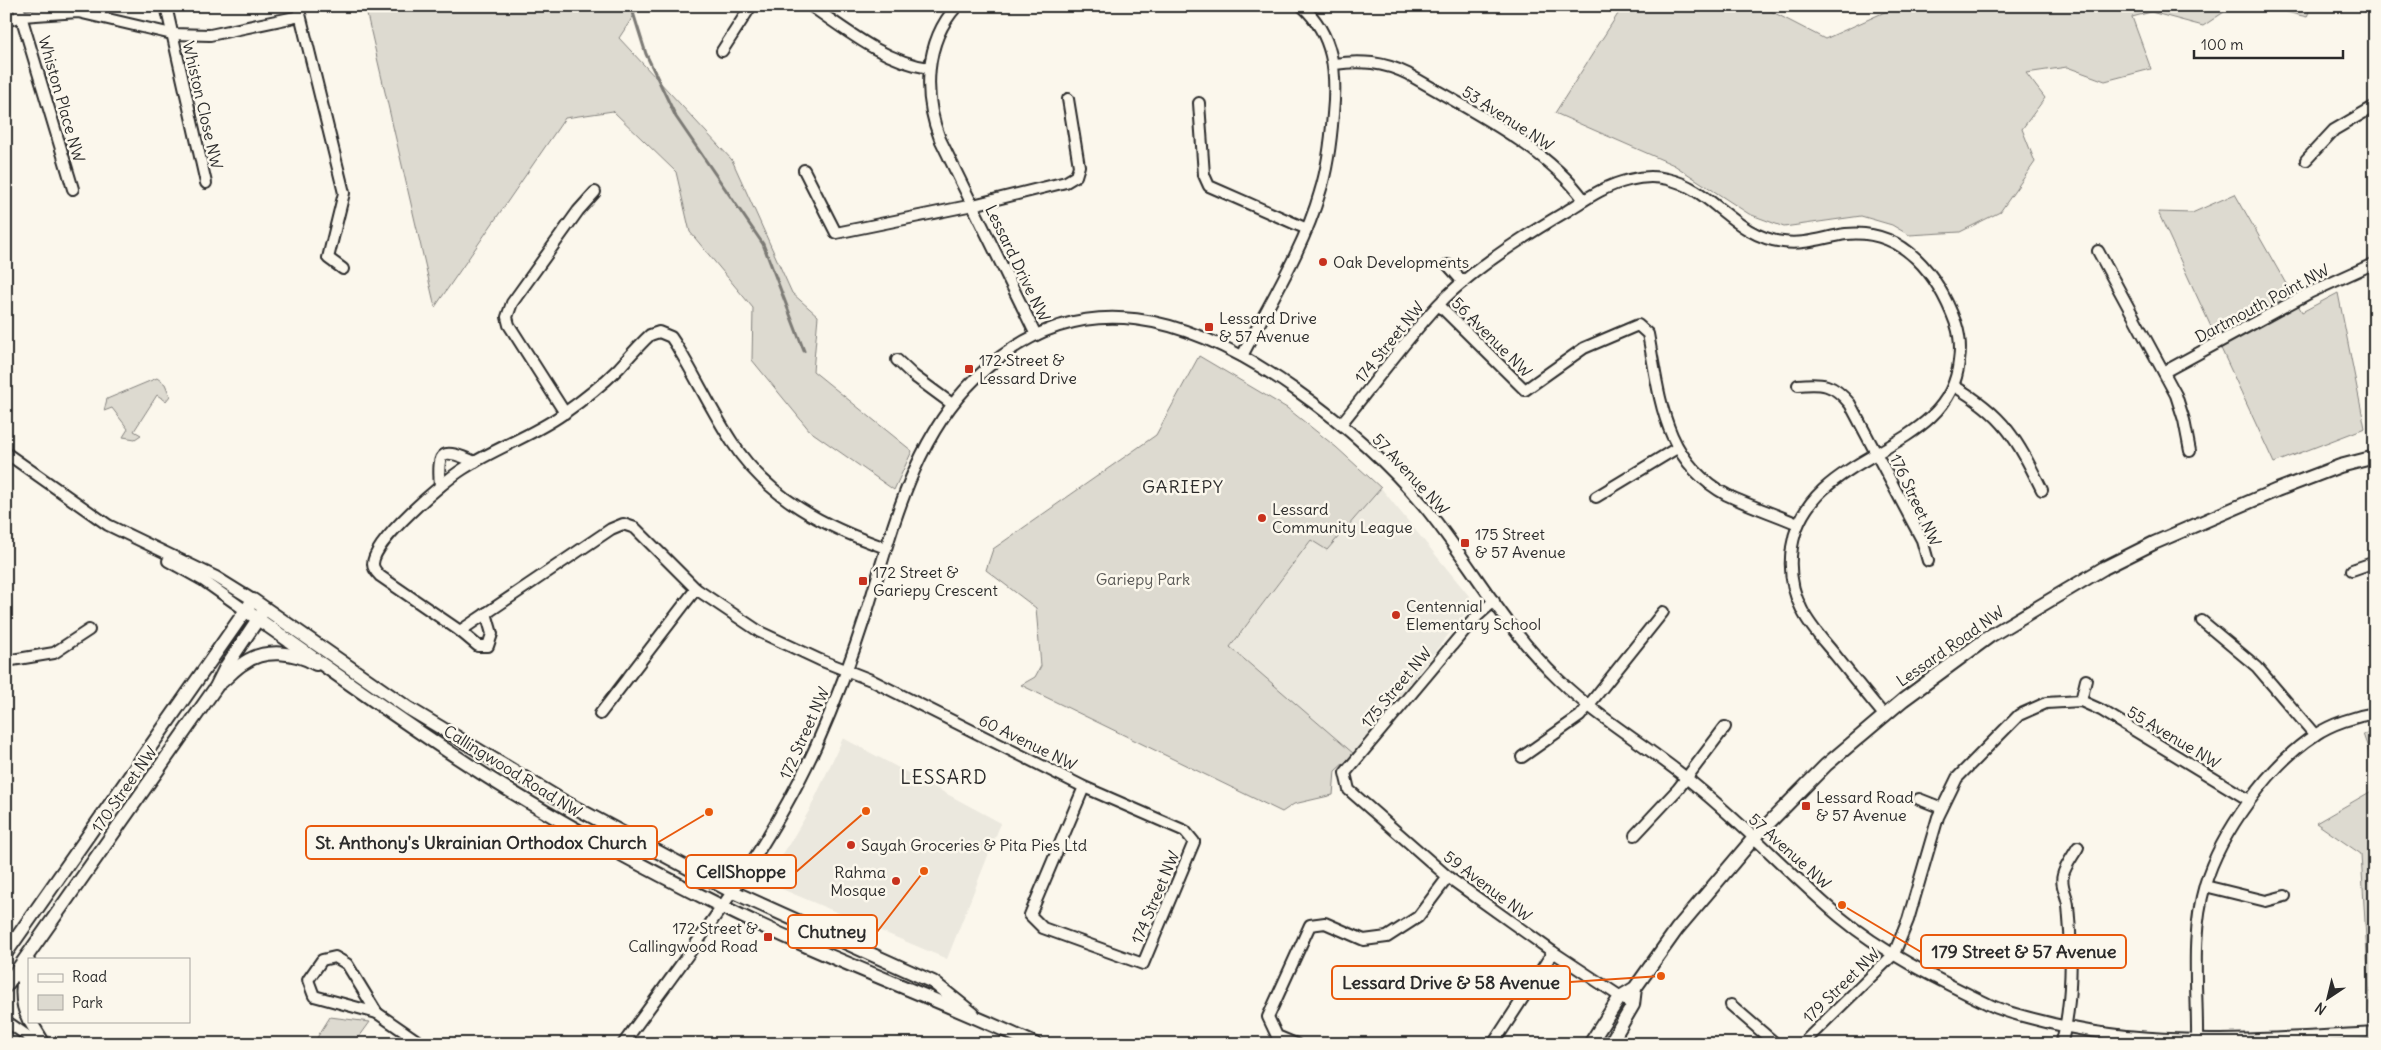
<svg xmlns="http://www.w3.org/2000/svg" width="2381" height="1050" font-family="Delius,sans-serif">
<rect width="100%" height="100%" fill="#fbf7ec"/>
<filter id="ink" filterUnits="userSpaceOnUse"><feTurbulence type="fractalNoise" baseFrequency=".02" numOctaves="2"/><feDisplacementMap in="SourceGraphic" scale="10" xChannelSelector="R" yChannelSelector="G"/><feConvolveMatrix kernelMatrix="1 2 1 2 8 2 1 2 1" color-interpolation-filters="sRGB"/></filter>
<g filter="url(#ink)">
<g fill="#ebe8de">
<path d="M1381,488L1474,602L1354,754L1230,648L1312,539L1327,550Z"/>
<path d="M843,738L1001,823L947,959L770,884L768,879L809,811Z"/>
</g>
<g fill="#dddad0" stroke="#84827e">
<path d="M365,6H640L619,38L732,160L792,293L818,316L813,371L912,451L894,490L810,431L752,360L753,308L690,232L676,172L613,111L565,118L435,307Z"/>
<path d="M1623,6H1761L1825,39L1898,6H2233L2203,26L2151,12L2132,17L2151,69L2105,81L2067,67L2026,73L2045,98L2022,129L2035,162L2000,212L1960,232L1909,235L1892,225L1861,216L1784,227L1749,214L1674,165L1555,113Z"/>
<path d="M2261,6H2311L2307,17Z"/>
<path d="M2235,194L2302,312L2338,293L2365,428L2274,463L2158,212L2192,213Z"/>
<path d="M1199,356L1287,408L1336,447L1381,488L1327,550L1311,540L1230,647L1354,754L1335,771L1333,795L1294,804L1282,812L1021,685L1035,677L1041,666L1036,608L986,570L993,549L1156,435Z"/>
<path d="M157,378L165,384L170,396L166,401L157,395L134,431L141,435L135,439L123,437L128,429L112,408L104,411L107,399Z"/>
<path d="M2375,733V768L2363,734Z"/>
<path d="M2375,789V1024H2371L2361,854L2316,823Z"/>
<path d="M330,1017L370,1022L354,1044H313Z"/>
</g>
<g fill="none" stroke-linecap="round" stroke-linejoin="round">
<path stroke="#7b7a75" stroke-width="3" d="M631,6L646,54L676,117L763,244L804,351"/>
<g stroke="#2b2b2b" stroke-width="14">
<g id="minor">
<path d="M18,6L73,189"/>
<path d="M166,6L206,183"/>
<path d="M298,6L344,193L328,258L343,269"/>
<path d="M811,6C849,32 884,61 929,68"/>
<path d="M957,6C924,42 923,96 940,139L1036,335"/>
<path d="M6,21L22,16L78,12L172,34L210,35L300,16"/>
<path d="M722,51L751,6"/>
<path d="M1334,64C1361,60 1384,62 1408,74C1465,108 1546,146 1584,200"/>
<path d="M1199,103L1204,175L1209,186L1307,229"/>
<path d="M2306,160L2334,130L2375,106"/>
<path d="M804,170L836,233L973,205L1066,182L1076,176L1079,166L1068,99"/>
<path d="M2098,251L2176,395L2184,420L2190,451"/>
<path d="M1448,265L1463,282"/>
<path d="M1439,305L1525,390L1584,348L1638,325L1648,334C1660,397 1663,461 1727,495C1750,506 1775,514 1798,524"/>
<path d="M1242,356C1268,306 1305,246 1320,192C1328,167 1331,140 1333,114C1337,73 1334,35 1302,6"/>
<path d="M897,360L914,376L952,404"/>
<path d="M2164,372L2309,293L2375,263"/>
<path d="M1798,385C1822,383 1833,383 1850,404L1922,540L1928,561"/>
<path d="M1954,386C2004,415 2017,439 2042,490"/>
<path d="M565,413L509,325L507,317L512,303L578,211L595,192"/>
<path d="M1341,424C1373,385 1403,343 1438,305C1470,271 1526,235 1567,211C1586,199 1606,185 1629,180C1641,177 1655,176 1667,179C1712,188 1733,236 1783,242C1805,245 1825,237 1846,234C1904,228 1938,275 1956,324C1960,336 1961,348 1959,361C1950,457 1807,448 1792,547C1789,568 1792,591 1802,610C1810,627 1824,641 1836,656C1852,676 1868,696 1884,715"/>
<path d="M6,453L108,525L216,577L253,600"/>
<path d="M440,486C437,449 442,448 475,462"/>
<path d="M1596,497L1677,448"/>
<path d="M886,548C825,527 768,498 732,442C711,410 695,375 675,343L671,337L659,332L650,335C639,345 629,357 619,368C602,385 583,400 563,414C532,436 495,448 463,469C444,481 373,541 373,564C373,569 377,573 380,576L460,631L611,529L623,524L635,528L696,589L760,632L820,660L871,680L1084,787L1185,831L1194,842L1143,964L1043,928L1030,915L1084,787"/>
<path d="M168,561L204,581L245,610"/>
<path d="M2352,570L2375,562"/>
<path d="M1494,601L1474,619L1345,773L1349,790L1448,877L1553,952L1633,1005"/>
<path d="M2202,621L2257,667L2315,735"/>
<path d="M460,631L478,646H488L492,634L486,613"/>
<path d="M6,661L54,653L89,630"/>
<path d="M2081,701L2086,680"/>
<path d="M600,714L696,589"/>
<path d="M1522,757L1580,716L1663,612"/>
<path d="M1919,799L1942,808"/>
<path d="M1635,835L1678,789L1725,727"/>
<path d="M2205,886L2266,901L2285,896"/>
<path d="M335,957L347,964L377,1013L314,996L308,980L322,960Z"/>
<path d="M1731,1005L1776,1044"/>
<path d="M377,1013L422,1044"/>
<path d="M6,1021L39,1044"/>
<path d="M623,1044C691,950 768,852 816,746C836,701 853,655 868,608C893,528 913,439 976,378C1079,277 1194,318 1297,391C1344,424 1387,462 1424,506C1470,562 1506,630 1559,680C1597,717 1644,744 1685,777C1740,820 1787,872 1840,917C1883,953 1937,979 1988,1004C2002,1011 2018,1015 2034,1019C2148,1050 2258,1039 2375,1033"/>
<path d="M1296,1044L1277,1036L1268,1017L1310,925L1325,923L1364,940L1387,937L1418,917L1448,877"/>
<path d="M1493,1044L1553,952"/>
<path d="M1802,1044L1894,954L1908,920L1938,817L1957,778L2019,715L2046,703L2081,701L2101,710L2249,800"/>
<path d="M2061,1044C2073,1006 2072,945 2068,905C2067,895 2060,885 2063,875C2065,866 2073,856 2078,847"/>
<path d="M2197,1044C2198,992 2190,936 2205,885C2220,834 2270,764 2315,735C2331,724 2356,716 2375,713"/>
</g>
</g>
<g stroke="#2b2b2b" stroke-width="16">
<g id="major">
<path d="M245,610C320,662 393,716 469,765C550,818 637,864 723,907C825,958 932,996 1035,1044"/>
<path d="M220,683C228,677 235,668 244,663C265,648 295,652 316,664"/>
<path d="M6,953L253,600L408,708L563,801L731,891L933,982L973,1014"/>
<path d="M28,961C22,982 19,1000 29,1020"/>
<path d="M6,986L216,687L227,665L262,613"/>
<path d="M30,1021L44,1044"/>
<path d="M1590,1044L1620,997L1635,988L1677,929L1754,838L1826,765L1903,700L1990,636L2104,568L2154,543L2277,490L2340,466L2375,457"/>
<path d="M1610,1044L1633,1005L1635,988"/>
</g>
</g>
<use href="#minor" stroke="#fbf7ec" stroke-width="10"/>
<use href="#major" stroke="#fbf7ec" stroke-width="12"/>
</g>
</g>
<g fill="#c8321e" stroke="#fbf7ec" stroke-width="2">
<circle cx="1323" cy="262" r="5"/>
<rect x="1204" y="322" width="10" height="10" rx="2.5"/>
<rect x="964" y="364" width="10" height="10" rx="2.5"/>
<circle cx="1262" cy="518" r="5"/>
<rect x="1460" y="538" width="10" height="10" rx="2.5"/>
<rect x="858" y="576" width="10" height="10" rx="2.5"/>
<circle cx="1396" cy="615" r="5"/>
<rect x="1801" y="801" width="10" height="10" rx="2.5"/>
<circle cx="851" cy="845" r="5"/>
<circle cx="896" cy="881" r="5"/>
<rect x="763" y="932" width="10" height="10" rx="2.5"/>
</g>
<g text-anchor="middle" stroke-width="5" stroke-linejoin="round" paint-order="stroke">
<g font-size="16" fill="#2b2b2b" stroke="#fbf7ec">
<text transform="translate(62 99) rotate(74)" y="6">Whiston Place NW</text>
<text transform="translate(203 105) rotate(77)" y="6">Whiston Close NW</text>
<text transform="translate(1508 118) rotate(33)" y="6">53 Avenue NW</text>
<text transform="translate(1018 263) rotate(64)" y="6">Lessard Drive NW</text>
<text transform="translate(2262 303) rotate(-28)" y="6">Dartmouth Point NW</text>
<text transform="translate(1492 337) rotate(45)" y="6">56 Avenue NW</text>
<text transform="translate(1389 342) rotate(-51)" y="6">174 Street NW</text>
<text transform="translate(1411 474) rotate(47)" y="6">57 Avenue NW</text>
<text transform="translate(1916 500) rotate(65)" y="6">176 Street NW</text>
<text transform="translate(1950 646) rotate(-35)" y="6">Lessard Road NW</text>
<text transform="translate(1396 687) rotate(-50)" y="6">175 Street NW</text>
<text transform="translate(804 733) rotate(-66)" y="6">172 Street NW</text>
<text transform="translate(2174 737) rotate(31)" y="6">55 Avenue NW</text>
<text transform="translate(1028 742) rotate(26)" y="6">60 Avenue NW</text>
<text transform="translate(513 771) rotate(32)" y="6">Callingwood Road NW</text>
<text transform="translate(124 789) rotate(-55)" y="6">170 Street NW</text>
<text transform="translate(1790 851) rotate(42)" y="6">57 Avenue NW</text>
<text transform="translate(1488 886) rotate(37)" y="6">59 Avenue NW</text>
<text transform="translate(1155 897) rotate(-67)" y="6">174 Street NW</text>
<text transform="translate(1841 985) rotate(-44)" y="6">179 Street NW</text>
</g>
<g font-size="16" fill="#2b2b2b" stroke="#fbf7ec" text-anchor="start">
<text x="1333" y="268">Oak Developments</text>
<text x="1219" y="324">Lessard Drive<tspan x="1219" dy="18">&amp; 57 Avenue</tspan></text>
<text x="979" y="366">172 Street &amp;<tspan x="979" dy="18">Lessard Drive</tspan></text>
<text x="1272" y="515">Lessard<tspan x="1272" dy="18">Community League</tspan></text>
<text x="1475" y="540">175 Street<tspan x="1475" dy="18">&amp; 57 Avenue</tspan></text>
<text x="873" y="578">172 Street &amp;<tspan x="873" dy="18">Gariepy Crescent</tspan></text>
<text x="1406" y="612">Centennial<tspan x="1406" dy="18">Elementary School</tspan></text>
<text x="1816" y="803">Lessard Road<tspan x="1816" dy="18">&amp; 57 Avenue</tspan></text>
<text x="861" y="851">Sayah Groceries &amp; Pita Pies Ltd</text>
<text x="886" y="878" text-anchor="end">Rahma<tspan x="886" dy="18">Mosque</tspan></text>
<text x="758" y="934" text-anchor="end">172 Street &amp;<tspan x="758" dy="18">Callingwood Road</tspan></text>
</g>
<g font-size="16" fill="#585754" stroke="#fbf7ec">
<text x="1143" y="585">Gariepy Park</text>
</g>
<g font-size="18" letter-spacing="1" fill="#2b2b2b" stroke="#fbf7ec">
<text x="1183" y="493">GARIEPY</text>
</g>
<g font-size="19" letter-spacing="1" fill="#2b2b2b" stroke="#fbf7ec">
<text x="944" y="784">LESSARD</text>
</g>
</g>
<path fill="none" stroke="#e8590c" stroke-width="2" d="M709 812L657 843M866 811L796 872M924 871L877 932M1842 905L1921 952M1661 976L1570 982"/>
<g fill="#e8590c" stroke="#fbf7ec" stroke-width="2">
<circle cx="709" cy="812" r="5"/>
<circle cx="866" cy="811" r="5"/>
<circle cx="924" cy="871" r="5"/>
<circle cx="1842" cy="905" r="5"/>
<circle cx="1661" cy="976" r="5"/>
</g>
<g fill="#fbf7ec" stroke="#e8590c" stroke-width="2">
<rect x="306" y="826" width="351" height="33" rx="5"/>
<rect x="686" y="855" width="110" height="33" rx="5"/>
<rect x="788" y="915" width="89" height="33" rx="5"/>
<rect x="1921" y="935" width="205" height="33" rx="5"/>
<rect x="1332" y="966" width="238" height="33" rx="5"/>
</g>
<g font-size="18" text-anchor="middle" font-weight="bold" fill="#2b2b2b">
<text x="481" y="849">St. Anthony's Ukrainian Orthodox Church</text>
<text x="741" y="878">CellShoppe</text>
<text x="832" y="938">Chutney</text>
<text x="2024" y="958">179 Street &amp; 57 Avenue</text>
<text x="1451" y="989">Lessard Drive &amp; 58 Avenue</text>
</g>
<rect width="2381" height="1050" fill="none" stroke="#fbf7ec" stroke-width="25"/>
<rect x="12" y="12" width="2356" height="1025" fill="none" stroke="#2b2b2b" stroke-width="2" filter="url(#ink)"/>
<rect x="28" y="958" width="162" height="65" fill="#fbf7ec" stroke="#a8a59f"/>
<rect x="38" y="974" width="25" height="8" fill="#fbf7ec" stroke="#a8a59f"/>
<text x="72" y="982" font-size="15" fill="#2b2b2b">Road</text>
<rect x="38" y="995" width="25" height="15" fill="#dddad0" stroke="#a8a59f"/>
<text x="72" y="1008" font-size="15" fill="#2b2b2b">Park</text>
<g transform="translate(2328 998) rotate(215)" stroke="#fbf7ec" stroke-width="4" paint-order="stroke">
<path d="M0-4L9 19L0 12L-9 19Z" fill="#2b2b2b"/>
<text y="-8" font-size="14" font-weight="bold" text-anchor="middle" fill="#2b2b2b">N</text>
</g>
<path d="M2194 50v8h149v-8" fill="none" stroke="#2b2b2b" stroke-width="2.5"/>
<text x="2201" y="50" font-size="15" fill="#2b2b2b" stroke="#fbf7ec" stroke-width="4" paint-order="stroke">100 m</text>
</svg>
